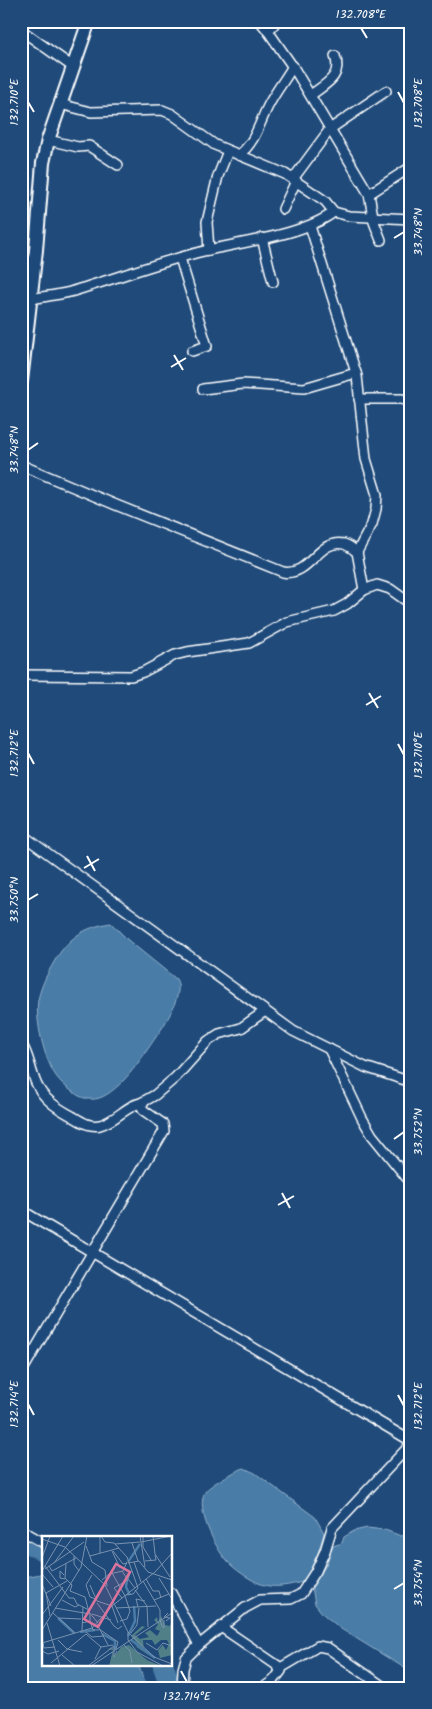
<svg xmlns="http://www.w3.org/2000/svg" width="432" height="1709" font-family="Kalam,sans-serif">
<rect width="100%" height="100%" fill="#1f4a7a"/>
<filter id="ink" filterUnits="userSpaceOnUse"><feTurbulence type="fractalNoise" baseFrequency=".02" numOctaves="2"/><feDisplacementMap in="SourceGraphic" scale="10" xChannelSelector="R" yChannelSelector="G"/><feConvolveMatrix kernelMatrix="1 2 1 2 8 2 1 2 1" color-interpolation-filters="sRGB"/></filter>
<g filter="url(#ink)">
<g fill="#4a7ca7" stroke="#92b0ca">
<path d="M111,923L129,941L176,979C185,992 165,1025 156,1037C143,1056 125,1085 104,1096C93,1102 82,1099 73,1092C67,1088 60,1082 56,1076C44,1059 35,1020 38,1000C41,986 47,974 54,962C68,938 84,927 111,923Z"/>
<path d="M244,1468L255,1473L315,1517L324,1533L316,1560L303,1582C289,1585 275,1589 261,1584C250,1580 234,1569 226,1560C215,1547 195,1508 205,1492C209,1485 235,1471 244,1468Z"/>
<path d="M367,1528L385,1530L401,1536L411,1534V1672L341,1629L323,1614L315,1604L312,1587L326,1565L333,1546L342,1543L344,1537L354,1531Z"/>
<path d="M40,1574H44V1665H138L148,1688H21V1578Z"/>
</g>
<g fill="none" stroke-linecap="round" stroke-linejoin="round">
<g stroke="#4a7ca7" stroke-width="21">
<path d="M21,1540L44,1551"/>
<path d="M163,1665L171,1688"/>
</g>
<g stroke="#fff" stroke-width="12">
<g id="street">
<path d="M260,21L268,31"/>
<path d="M277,21L268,31L295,70L369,194L374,222L381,240"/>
<path d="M21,30L73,67"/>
<path d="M311,95C325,84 343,77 335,56"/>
<path d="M60,104L91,112L162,110L172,114L215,145L285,174L325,201L334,212L349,216L411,219"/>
<path d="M48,140L78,147L89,146L118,165"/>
<path d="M239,155C258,140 260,118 272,99C279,87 286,78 293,66"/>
<path d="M293,179L330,129L386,91"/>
<path d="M369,194L411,167"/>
<path d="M283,209L296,181"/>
<path d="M310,226L357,376L366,459L377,495L376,509L372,524L357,552L364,590"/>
<path d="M262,238L273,282"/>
<path d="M209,250L207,222L218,176L228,151"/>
<path d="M180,258L207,346L192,351"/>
<path d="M21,301C37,297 54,296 70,292C114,279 159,262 204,251C242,242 304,235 334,212"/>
<path d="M203,389L243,384L304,388L356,373"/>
<path d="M359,399H401L411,401"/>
<path d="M21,465L116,505L283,572C310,577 318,538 344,544C348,545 353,549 357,552"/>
<path d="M21,675L131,676L143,672L175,655L187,652L249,643L287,622L334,611L347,604L364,590L377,585L390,589L411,604"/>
<path d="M21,834L293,1031L365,1067L411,1082"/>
<path d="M21,1043C29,1055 30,1069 36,1083C43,1099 57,1108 72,1116C82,1122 89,1127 100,1125C116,1121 127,1105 141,1103L143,1110L163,1124L164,1131L21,1373"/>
<path d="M329,1049L362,1118L372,1135L411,1183"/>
<path d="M141,1103L155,1095L176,1077L208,1041L219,1034L241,1028L265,1011"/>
<path d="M21,1210L411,1441"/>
<path d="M21,1530L44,1543"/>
<path d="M171,1593L199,1645"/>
<path d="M221,1627L278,1666L281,1671L274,1680L263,1688"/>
<path d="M279,1669L318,1646L328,1648L385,1688"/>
<path d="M182,1688L183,1669L186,1658L199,1645L245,1608L260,1600L291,1599L301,1594L316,1571L325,1551L332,1528L411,1444"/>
</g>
</g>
<g stroke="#fff" stroke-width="16">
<path id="secondary" d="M21,381L36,250L43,163L48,140L89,21"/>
</g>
<use href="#street" stroke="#1f4a7a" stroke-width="9"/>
<use href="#secondary" stroke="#1f4a7a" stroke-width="12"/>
</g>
</g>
<path fill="none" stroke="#fff" stroke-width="2" d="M361,28L367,38M398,92L404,103M28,102L34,112M394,238L404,232M174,355L183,370M171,367L186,358M28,450L38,443M369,693L378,708M366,705L381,696M398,744L404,755M28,753L34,764M87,856L95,871M84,868L99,859M28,900L38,894M394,1139L404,1132M282,1193L290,1208M278,1205L294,1196M398,1395L404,1406M28,1404L34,1415M394,1589L404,1583M181,1671L187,1682"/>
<g transform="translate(42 1536)">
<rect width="130" height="130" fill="#1f4a7a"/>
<path d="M119,80L123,89L128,90L130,84V119L118,122L116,114L121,109L124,114L127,108L125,104H119L113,109L110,104H101L102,115H104L108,120L93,110L98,111L89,100L100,90L103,91L93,99L98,103L107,101L103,97L108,94L115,100L118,95L113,93L116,88L112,84L115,81L116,86ZM87,109L105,124L119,130H67L71,114L65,113L71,112L72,121L79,111Z" fill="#517f88"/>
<path fill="none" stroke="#4a7ca7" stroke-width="2.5" d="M86,26L98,8M85,43L84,51L88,59M16,82L32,97M38,96L53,94M60,98L73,105V114M86,100L93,85L92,70M89,104L113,122"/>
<path fill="none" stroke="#7992af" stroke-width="1" d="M59,0L63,6L72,7L85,21L96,52L91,58L84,59M98,0L103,31M101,0V11L109,24M111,0L113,18L128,41M0,3L23,11L63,49L86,96L112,121L130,128M99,6L129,0M90,7L96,25M73,8L98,6M44,10L50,26L63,34L65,50M70,15L78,32M71,15L81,28L85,27M58,17V0M32,20V28L37,35M48,20L77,12M0,22L8,0M103,25L114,24L113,19M92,26L99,46M12,27L32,0M86,27L97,25L106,36L130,44M24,28L23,42L30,49L28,55L43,61L47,76L56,87M3,30L27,62H32L35,68L47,74M7,30L10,35L34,22M3,33L42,6M0,35L21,0M89,35L86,43L93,52M70,37L83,60M0,38L11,51M22,39L18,35V42L23,43M50,39L44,49L48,61L54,63M117,42L130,63M104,43L111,55H117L119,62M60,44L67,38L81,35L85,26M101,45L118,74V84L120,90L122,92V84M0,48L9,70M48,49L55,65L70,70L76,87M93,54L105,70L106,91M80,62L72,52L86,44L80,35M20,64L33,71L37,69M112,64L127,58M55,67L72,90L76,93L80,90M96,71L94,63L103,65M13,72L48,78M74,72L114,70M11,77L33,97M50,78L69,84M0,79L21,51M8,80L4,57L25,45M17,82L39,83M48,85L51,94H57M78,85L85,83L88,75L83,60M124,85L128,82L122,81L126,77M5,87L18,130M40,87L48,85V78M55,88L66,109M57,93L76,106L74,113M0,94L39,31L45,0M40,95L41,71M44,96L50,101L62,100M86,96V104L95,116L121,130M89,97L95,89L97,72M44,98L59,111M16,104L25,113L40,116M0,107L50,92L70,70L113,36L130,17M1,107L2,112L13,111M104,107L115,114L121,107L130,110M81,108L88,115L90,127M72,110V121L75,115M0,115L6,118L17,115M20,119L33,130M53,123L59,111L71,109M9,127L44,98M46,130L72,110M49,130L130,77"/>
<path fill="#da749d" fill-opacity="0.15" stroke="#da749d" stroke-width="2.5" d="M74,28L88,36L56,91L42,83Z"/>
<rect width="130" height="130" fill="none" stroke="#fff" stroke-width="2.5"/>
</g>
<rect width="432" height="1709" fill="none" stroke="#1f4a7a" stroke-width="55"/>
<rect x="28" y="28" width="376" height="1654" fill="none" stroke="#fff" stroke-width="2"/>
<g font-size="12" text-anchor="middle" fill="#fff">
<text x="361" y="18">132.708°E</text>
<text transform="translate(14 102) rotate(-90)" y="4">132.710°E</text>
<text transform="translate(418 103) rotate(-90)" y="4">132.708°E</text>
<text transform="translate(418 232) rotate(-90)" y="4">33.748°N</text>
<text transform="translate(14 450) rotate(-90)" y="4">33.748°N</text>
<text transform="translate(14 753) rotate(-90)" y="4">132.712°E</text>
<text transform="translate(418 755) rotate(-90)" y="4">132.710°E</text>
<text transform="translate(14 900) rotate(-90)" y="4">33.750°N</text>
<text transform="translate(418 1132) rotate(-90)" y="4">33.752°N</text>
<text transform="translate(14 1404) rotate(-90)" y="4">132.714°E</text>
<text transform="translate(418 1406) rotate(-90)" y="4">132.712°E</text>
<text transform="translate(418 1583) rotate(-90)" y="4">33.754°N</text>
<text x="187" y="1700">132.714°E</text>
</g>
</svg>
